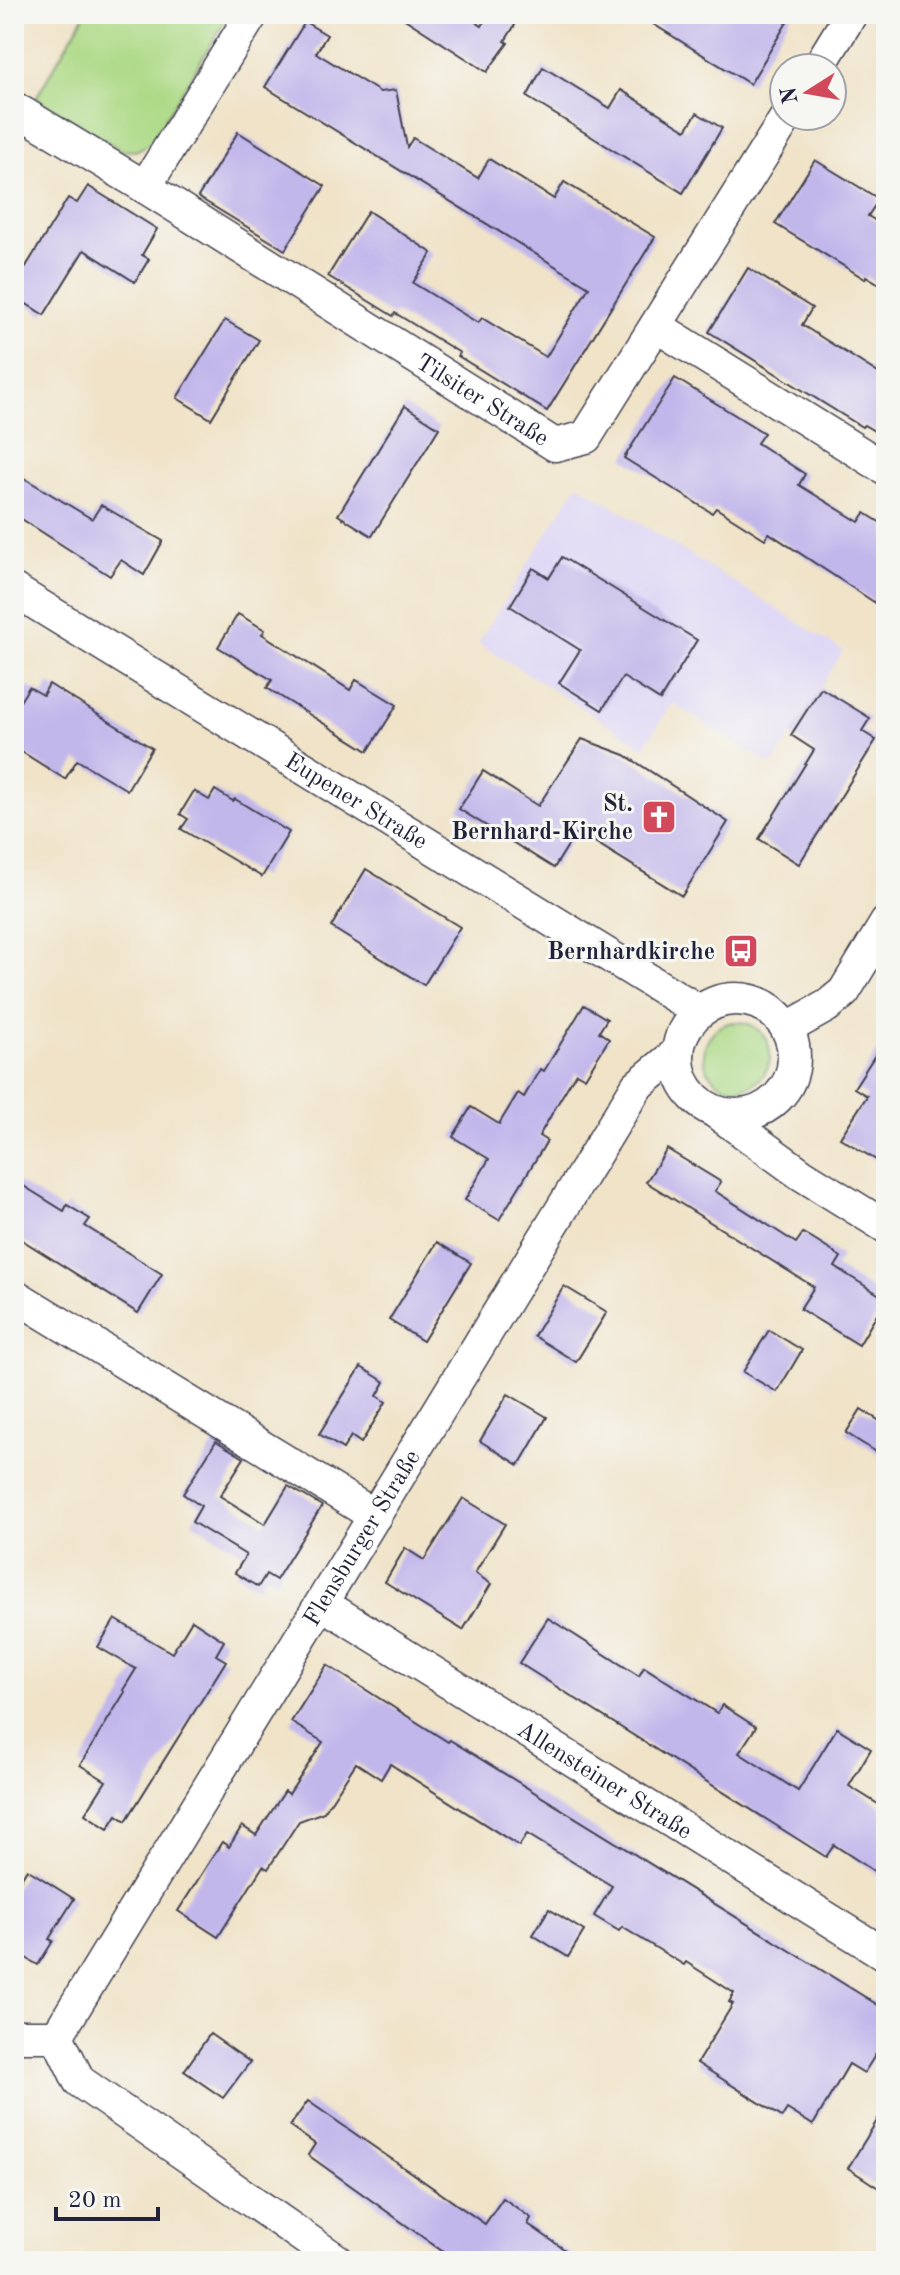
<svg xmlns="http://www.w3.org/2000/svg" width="900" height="2275" font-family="'Old Standard TT',serif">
<rect width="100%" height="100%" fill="#f6f6f2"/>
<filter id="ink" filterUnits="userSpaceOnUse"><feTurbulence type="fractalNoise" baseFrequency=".0125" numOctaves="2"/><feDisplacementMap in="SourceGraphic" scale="16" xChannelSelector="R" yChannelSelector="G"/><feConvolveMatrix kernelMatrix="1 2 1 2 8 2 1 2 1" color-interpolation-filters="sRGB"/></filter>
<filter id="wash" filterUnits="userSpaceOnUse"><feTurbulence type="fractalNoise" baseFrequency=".006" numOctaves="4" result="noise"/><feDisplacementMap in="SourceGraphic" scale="32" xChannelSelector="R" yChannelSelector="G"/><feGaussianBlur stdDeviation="1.8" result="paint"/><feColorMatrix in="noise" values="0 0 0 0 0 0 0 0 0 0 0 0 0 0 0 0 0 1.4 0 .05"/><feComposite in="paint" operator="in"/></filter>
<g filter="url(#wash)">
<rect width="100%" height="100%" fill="#f0e3c8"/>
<path fill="#ddd5f6" d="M578,484L843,651L772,766L672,703L644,747L478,643Z"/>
<g fill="#aeda87" stroke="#687e61" stroke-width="2">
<path d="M85,14H220L227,18L150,144L135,151L121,150L36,98Z"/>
<circle cx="737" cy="1055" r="33"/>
</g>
<g id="blocks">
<g fill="#c2b7eb">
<path d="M397,14H463L482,26L489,14H497L515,25L505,41L508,43L487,72Z"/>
<path d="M637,14H792L750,84Z"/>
<path d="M305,22L327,35L316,53L380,92L396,90L407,147L413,138L478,178L489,159L554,199L564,182L655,237L547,411L458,356L460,353L395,313L393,316L328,276L368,211L432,253L413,283L478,323L482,318L546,357L589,287L265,87Z"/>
<path d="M543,67L610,108L621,90L686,130L697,113L722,128L683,193L527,97Z"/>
<path d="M238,132L325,186L285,250L198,197Z"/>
<path d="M815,160L879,199L868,216L886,227V288L866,276L865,279L775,224Z"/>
<path d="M88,186L157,229L142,255L149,259L135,282L84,250L44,315L14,296V286L68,198L77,203Z"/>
<path d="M748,268L812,308L802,325L886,378V438L864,425L862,427L709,332Z"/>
<path d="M225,320L259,340L211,419L177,398Z"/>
<path d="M675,378L764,433L757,443L805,474L799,485L859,522L865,513L886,526V610L769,533L765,539L716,508L712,513L624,458Z"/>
<path d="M405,406L439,428L372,536L338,515Z"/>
<path d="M14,472L92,519L101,505L163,541L144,575L121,560L110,576L14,514Z"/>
<path d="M562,557L697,640L660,700L623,677L602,710L559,683L580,650L510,606L533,568L549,578Z"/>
<path d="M238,614L265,630L262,634L350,690L356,680L397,705L368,751L267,688L272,680L218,647Z"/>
<path d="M49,684L152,748L127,790L77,760L65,779L14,747V711L29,687L43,695Z"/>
<path d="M821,688L870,718L862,731L876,740L799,864L759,839L814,750L791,735Z"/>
<path d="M582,739L625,755L728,822L682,896L577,831L554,868L459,809L483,771L538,806Z"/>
<path d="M215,790L233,801L235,799L289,832L262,877L181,829L188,819L180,814L194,791L209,800Z"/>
<path d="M366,869L460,927L424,985L331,927Z"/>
<path d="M584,1005L607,1019L599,1032L609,1039L585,1078L576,1073L561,1098L539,1136L547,1141L499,1220L465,1200L489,1159L453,1137L471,1107L499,1124L518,1093L524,1097L540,1069L544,1071Z"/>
<path d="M886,1038V1166L840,1138L867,1096L854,1088Z"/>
<path d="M667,1149L721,1182L715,1191L796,1243L803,1233L841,1257L835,1267L886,1299L859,1345L800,1309L814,1287L646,1182Z"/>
<path d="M14,1180L64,1211L67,1205L90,1219L85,1226L162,1274L138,1313L14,1235Z"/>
<path d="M437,1242L471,1263L423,1341L389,1320Z"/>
<path d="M564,1286L607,1312L576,1362L534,1336Z"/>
<path d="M769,1330L802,1350L777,1392L743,1372Z"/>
<path d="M361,1367L385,1382L377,1396L386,1402L361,1443L351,1436L343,1449L319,1434Z"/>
<path d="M508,1394L547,1417L519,1465L480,1441Z"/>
<path d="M861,1409L886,1425V1458L846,1433Z"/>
<path d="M216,1441L244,1458L220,1496L265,1524L288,1486L322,1506L276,1580L266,1574L258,1587L235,1573L246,1555L192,1522L201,1506L183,1494Z"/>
<path d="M463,1498L505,1524L475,1573L491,1584L463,1630L385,1582L405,1548L424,1560Z"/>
<path d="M548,1618L639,1676L644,1667L717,1713L722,1705L756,1727L739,1753L798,1791L837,1728L871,1749L849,1786L886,1809V1879L834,1845L826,1857L519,1663Z"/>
<path d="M115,1619L172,1653L192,1620L224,1641L216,1655L226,1661L126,1821L117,1815L108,1829L85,1814L106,1781L80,1765L125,1692L123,1690L136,1669L98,1647Z"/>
<path d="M327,1665L448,1742L450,1740L886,2010V2038L864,2073L849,2064L813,2125L787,2109L782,2117L697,2063L733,2004L729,2002L734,1993L686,1962L684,1965L622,1927L619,1931L594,1916L612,1886L527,1834L519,1846L390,1764L381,1779L356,1763L324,1812L299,1821L268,1869L263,1866L218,1937L178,1911L222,1842L229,1847L242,1826L256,1835L285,1791L289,1794L323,1742L291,1722Z"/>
<path d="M27,1869L74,1899L49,1939L53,1941L38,1965L14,1951V1890Z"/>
<path d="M549,1909L584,1931L568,1957L533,1935Z"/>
<path d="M210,2034L250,2062L223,2098L184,2071Z"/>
<path d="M308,2101L485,2224L503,2198L531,2218L528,2224L581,2261H456L308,2155L315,2144L290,2126Z"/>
<path d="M886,2106V2193L848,2168Z"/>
</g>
</g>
</g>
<g filter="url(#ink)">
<use href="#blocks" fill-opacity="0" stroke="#413f50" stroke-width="2"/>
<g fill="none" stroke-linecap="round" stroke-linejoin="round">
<g stroke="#413f50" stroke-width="35">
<g id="minor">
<path d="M818,68L851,14"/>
<path id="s1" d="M14,108L145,187L555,445L586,437L787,116"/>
<path d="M145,187L252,14"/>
<path d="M656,326L886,469"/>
<path id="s2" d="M14,590L699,1011"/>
<circle cx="736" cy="1057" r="58"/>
<path d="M788,1028L827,1006L844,992L886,923"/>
<path d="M717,1113L801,1174L886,1227"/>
<path d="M14,1295L375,1516"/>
<path id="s3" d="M323,1604L886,1955"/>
<path d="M14,2036H57"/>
<path id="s4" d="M57,2036L637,1086L678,1052"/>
<path d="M57,2036L79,2081L338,2261"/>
</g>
</g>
<use href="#minor" stroke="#fff" stroke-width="32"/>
</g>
</g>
<defs>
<g id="church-square" transform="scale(1.8)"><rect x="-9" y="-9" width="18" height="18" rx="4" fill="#d1495b" stroke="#f6f6f2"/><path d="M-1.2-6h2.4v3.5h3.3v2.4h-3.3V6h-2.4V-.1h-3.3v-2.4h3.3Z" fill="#fff"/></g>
<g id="bus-square" transform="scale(1.8)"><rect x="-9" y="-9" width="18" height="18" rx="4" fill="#d1495b" stroke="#f6f6f2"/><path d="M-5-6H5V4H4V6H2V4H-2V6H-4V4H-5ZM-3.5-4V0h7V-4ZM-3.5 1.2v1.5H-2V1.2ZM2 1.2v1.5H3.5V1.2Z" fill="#fff"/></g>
</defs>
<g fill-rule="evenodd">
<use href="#church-square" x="659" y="817"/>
<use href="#bus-square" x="741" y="951"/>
</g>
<g text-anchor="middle" stroke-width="6" stroke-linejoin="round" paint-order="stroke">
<g font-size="24" fill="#22223b" stroke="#f6f6f2">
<text dy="8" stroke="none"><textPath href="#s1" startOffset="552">Tilsiter Straße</textPath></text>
<text dy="8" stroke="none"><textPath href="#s2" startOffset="402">Eupener Straße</textPath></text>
<text dy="8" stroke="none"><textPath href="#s4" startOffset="584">Flensburger Straße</textPath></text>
<text dy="8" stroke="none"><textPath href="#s3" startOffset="332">Allensteiner Straße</textPath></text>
</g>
<g font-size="24" font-weight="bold" fill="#22223b" stroke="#f6f6f2" text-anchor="end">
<text x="633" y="811">St.<tspan x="633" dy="28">Bernhard-Kirche</tspan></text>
<text x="715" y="959">Bernhardkirche</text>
</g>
</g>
<rect width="900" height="2275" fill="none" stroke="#f6f6f2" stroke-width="48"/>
<g transform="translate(808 92) rotate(259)"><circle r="38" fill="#f6f6f2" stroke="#a1a1a9" stroke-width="2"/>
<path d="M0-6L14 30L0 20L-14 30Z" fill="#d1495b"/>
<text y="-12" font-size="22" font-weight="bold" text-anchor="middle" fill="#22223b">N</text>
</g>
<path d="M56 2207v12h102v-12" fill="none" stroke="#22223b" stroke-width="4"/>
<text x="68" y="2207" font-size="24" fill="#22223b" stroke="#f6f6f2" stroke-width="6" paint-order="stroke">20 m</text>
</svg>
